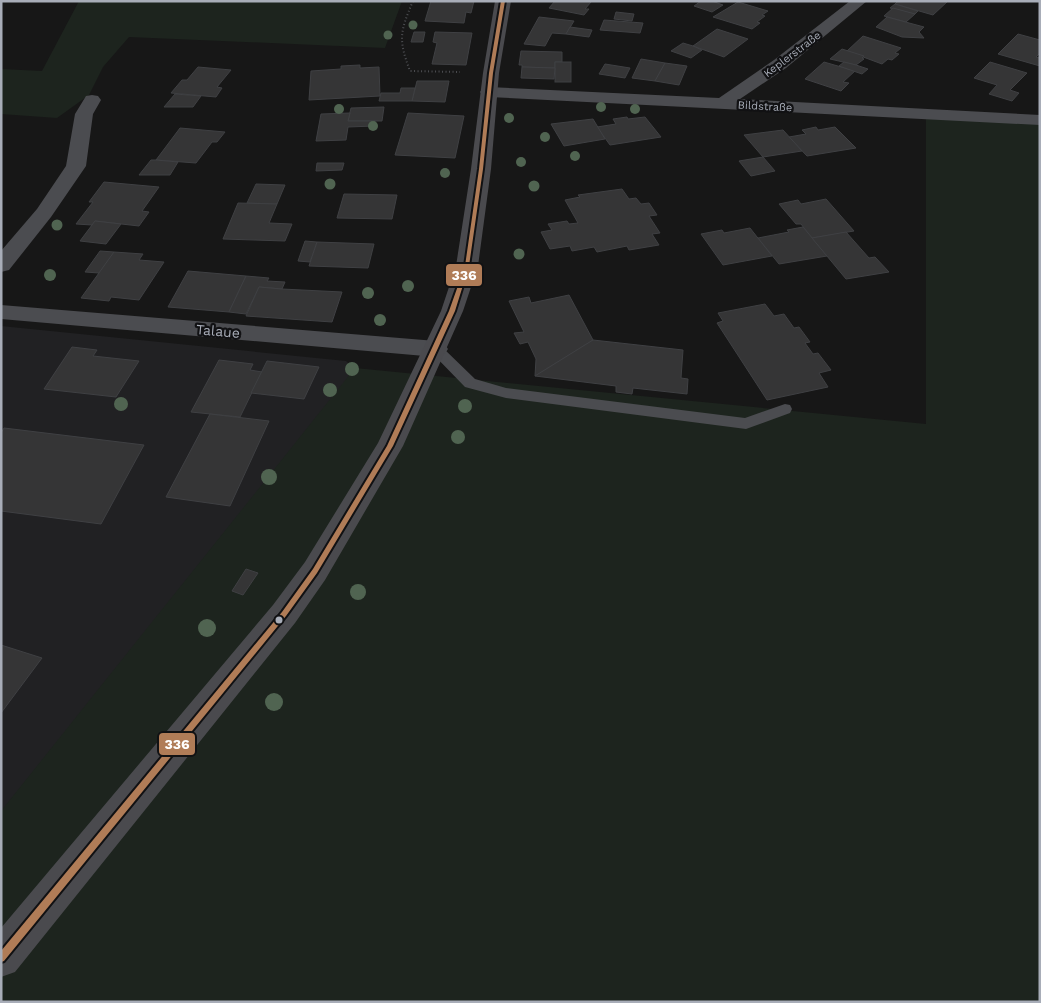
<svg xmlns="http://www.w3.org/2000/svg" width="1041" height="1003" font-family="'Work Sans',sans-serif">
<rect width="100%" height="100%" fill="#171717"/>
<path fill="#212123" d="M1,326L346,361L367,381L1,871Z"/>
<g fill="#1d241e">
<path d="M79,1H402L385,48L129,37L103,67L89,95L57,118L1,114V69L42,71Z"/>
<path d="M926,112L1040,118V1002H1V811L355,368L926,424Z"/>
</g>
<g fill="#353536" stroke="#3f4043">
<path d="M431,1H474L471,13L466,12L464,23L425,21Z"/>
<path d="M555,1H588L591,2L585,9H589L584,15L549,8Z"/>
<path d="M701,1H712L723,5L712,12L694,6Z"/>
<path d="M898,1H948L933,15L895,4Z"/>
<path d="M738,2L768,11L762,15L765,16L757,22L760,23L752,29L713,17Z"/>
<path d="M895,4L918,11L915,14L890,8Z"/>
<path d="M893,8L915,14L906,22L884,16Z"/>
<path d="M616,12L634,14L632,21L614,19Z"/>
<path d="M539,17L574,21L566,34L552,33L545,46L524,44Z"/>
<path d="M887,17L924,27L919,32L924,38L902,37L876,27Z"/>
<path d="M604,20L643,23L640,33L600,30Z"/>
<path d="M570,27L592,30L589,37L566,34Z"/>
<path d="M717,29L748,39L724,57L693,46Z"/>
<path d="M414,32H425L423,42H411Z"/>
<path d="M435,32L472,33L466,65L432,64L437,43L433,42Z"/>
<path d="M1018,34L1040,40V53L1036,57L1040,58V66L998,54Z"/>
<path d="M863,36L901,48L895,53L899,54L892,60L888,59L882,64L847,51Z"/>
<path d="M683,43L693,46L702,50L691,58L671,51Z"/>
<path d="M842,49L864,56L862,58L864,59L856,65L830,59Z"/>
<path d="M521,51L562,52V62H555V68L522,67V65H519Z"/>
<path d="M641,59L665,63L655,81L632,78Z"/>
<rect x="555" y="62" width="16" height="20"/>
<path d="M824,62L855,71L843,82L849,83L841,91L805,79Z"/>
<path d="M844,62L856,65L868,69L862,74L839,66Z"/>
<path d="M990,62L1027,73L1010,90L1019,93L1012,101L989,94L997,85L974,78Z"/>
<path d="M665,63L687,66L679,85L655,81Z"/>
<path d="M605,64L630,68L625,78L599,74Z"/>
<path d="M360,65V68L379,67L380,96L309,100L311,71L341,69V66Z"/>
<path d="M198,67L231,70L217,87L222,88L216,97L171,93L182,80H187Z"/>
<path d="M522,67L555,68L554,79L521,78Z"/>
<path d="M417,81H449L445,102L412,101Z"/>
<path d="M401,88H415L412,101H379L381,93H400Z"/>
<path d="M175,94L201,96L193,107H164Z"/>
<path d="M384,107L382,121H348L351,108Z"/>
<path d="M350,113L348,121H375L374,126L348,127L346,140L316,141L321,114Z"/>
<path d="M408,113L464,116L455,158L395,155Z"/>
<path d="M627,117L628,119L645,117L661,137L610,145L597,127L616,124L613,119Z"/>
<path d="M593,119L605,139L564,146L551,124Z"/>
<path d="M816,127L818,130L835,127L856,148L807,156L789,137L806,134L802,130Z"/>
<path d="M180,128L225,132L217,142H212L196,163L156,160Z"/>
<path d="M783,130L802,151L763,157L744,135Z"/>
<path d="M763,157L775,171L751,176L739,161Z"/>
<path d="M151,160H156L178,162L170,175H139Z"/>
<path d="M317,163H344L342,170L316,171Z"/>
<path d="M104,182L159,187L142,211L149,212L139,226L95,221L92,225L76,224L93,202H89Z"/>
<path d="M256,184L285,185L277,204L247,203Z"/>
<path d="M622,189L629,199L636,198L641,204L649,203L657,215L649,216L660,233L652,234L659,245L629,250L627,246L597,252L594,247L572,251L570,246L550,249L541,232L552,230L548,224L567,221L569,224L578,223L565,200L580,197L578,195Z"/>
<path d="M344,194L397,195L392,219L337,218Z"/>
<path d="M826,199L854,231L812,238L801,224H796L779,204L798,200L801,204Z"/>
<path d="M238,203L277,204L269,223L292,224L285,241L223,239Z"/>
<path d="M95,221L121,224L106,244L80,241Z"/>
<path d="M803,227L827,256L779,264L758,238L789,232L787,230Z"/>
<path d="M750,228L772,256L723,265L701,234L722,230L724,233Z"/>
<path d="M846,232L869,258L875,257L889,272L846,279L812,238Z"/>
<path d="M305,241L317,242L310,262L298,261Z"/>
<path d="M317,242L374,244L368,268L309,266Z"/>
<path d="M100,251L114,252L99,273L85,272Z"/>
<path d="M114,252L143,254L139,260L164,262L139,300L111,297L109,301L81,298Z"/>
<path d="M188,271L246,276L229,312L168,307Z"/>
<path d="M246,276L269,278L267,281L285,282L282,289L259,287L246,314L229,312Z"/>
<path d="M259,287L282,289L342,292L332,322L246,316Z"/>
<path d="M569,295L593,340L535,376L536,359L528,342L520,344L514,333L524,332L509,301L529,297L531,303Z"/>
<path d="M765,304L774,316L784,314L794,328L799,327L810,342L805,343L813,354L818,353L831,370L819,373L828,387L767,400L717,323L723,321L718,313Z"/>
<path d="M593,340L683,350L681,378L688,379L687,394L633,388L632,394L616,392V386L535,376Z"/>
<path d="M72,347L97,350L93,356L139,361L116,397L44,389Z"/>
<path d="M219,360L253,364L250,370L262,372L240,417L191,412Z"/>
<path d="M267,361L319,367L304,399L251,393Z"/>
<path d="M210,414L269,421L230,506L166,497Z"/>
<path d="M4,428L144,445L101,524L1,511V433Z"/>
<path d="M246,569L258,573L243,595L232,591Z"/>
<path d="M1,645L42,658L1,713Z"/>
</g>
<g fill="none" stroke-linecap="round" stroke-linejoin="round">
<path stroke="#4d4e52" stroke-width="2" stroke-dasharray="1 2.5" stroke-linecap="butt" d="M413,1C400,32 398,39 410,71L460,72"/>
<path fill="#4b4c50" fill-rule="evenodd" d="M436,344L441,346L475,379L506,388L745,418L785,404L790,405L792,409L790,413L746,429L506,398L465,387L431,352L429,349L431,346Z"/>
<g fill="#4b4c50" fill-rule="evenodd">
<path d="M850,1H867L786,68L740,99L1040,115V125L489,97L483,96L480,92L483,88L489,87L719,98L774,60Z"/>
<path d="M92,95L98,96L101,100L93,114L86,166L51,217L9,270L1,272V251L37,209L66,166L75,114L86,96Z"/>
<path d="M1,305L436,341L444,343L448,349L444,355L436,357L1,319Z"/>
</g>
<path fill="#4a4a4e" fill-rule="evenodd" d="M495,1H511L499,73L491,169L478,266L463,311L403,446L325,580L295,623L15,972L1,977V928L273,605L305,562L378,443L441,311L456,266L471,169L483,73Z"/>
<g stroke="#111113" stroke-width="4">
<path id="bus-1" d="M501,1H505L493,73L483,169L469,266L455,311L393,446L317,573L286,616L4,961L1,962V951L282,612L313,569L387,446L449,311L465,266L479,169L489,73Z"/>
</g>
<use href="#bus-1" fill="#b07c57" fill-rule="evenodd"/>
</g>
<g fill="#506451">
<circle cx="413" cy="25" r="4.5"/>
<circle cx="388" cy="35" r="4.5"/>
<circle cx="601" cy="107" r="5"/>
<circle cx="339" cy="109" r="5"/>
<circle cx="635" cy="109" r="5"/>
<circle cx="509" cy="118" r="5"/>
<circle cx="373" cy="126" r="5"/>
<circle cx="545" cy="137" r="5"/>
<circle cx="575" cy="156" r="5"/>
<circle cx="521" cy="162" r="5"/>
<circle cx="445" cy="173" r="5"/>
<circle cx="330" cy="184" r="5.5"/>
<circle cx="534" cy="186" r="5.5"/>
<circle cx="57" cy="225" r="5.5"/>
<circle cx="519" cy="254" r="5.5"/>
<circle cx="50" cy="275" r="6"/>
<circle cx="408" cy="286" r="6"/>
<circle cx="368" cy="293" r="6"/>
<circle cx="380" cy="320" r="6"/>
<circle cx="352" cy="369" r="7"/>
<circle cx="330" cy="390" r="7"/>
<circle cx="121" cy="404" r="7"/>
<circle cx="465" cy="406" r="7"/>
<circle cx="458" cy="437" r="7"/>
<circle cx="269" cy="477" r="8"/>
<circle cx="358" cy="592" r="8"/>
<circle cx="207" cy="628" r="9"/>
<circle cx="274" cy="702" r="9"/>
</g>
<circle fill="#a8adb8" stroke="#111113" stroke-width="2" cx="279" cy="620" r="4.5"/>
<g text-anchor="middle" stroke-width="4.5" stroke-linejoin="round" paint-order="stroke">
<g font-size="11" fill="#a8adb8" stroke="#111113">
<text transform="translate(792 54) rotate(-37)" y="4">Keplerstraße</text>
<text transform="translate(765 106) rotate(3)" y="4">Bildstraße</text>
</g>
<g font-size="14" fill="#a8adb8" stroke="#111113">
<text transform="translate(218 331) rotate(5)" y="5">Talaue</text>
</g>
</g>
<g stroke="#111113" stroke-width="2">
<rect x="445" y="263" width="38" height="24" rx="5" fill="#b07c57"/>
<rect x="158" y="732" width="38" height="24" rx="5" fill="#b07c57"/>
</g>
<g font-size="14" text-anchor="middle" font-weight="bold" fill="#fff">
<text x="464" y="280">336</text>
<text x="177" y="749">336</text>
</g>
<rect width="1041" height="1003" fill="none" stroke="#a8adb8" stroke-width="5"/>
</svg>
